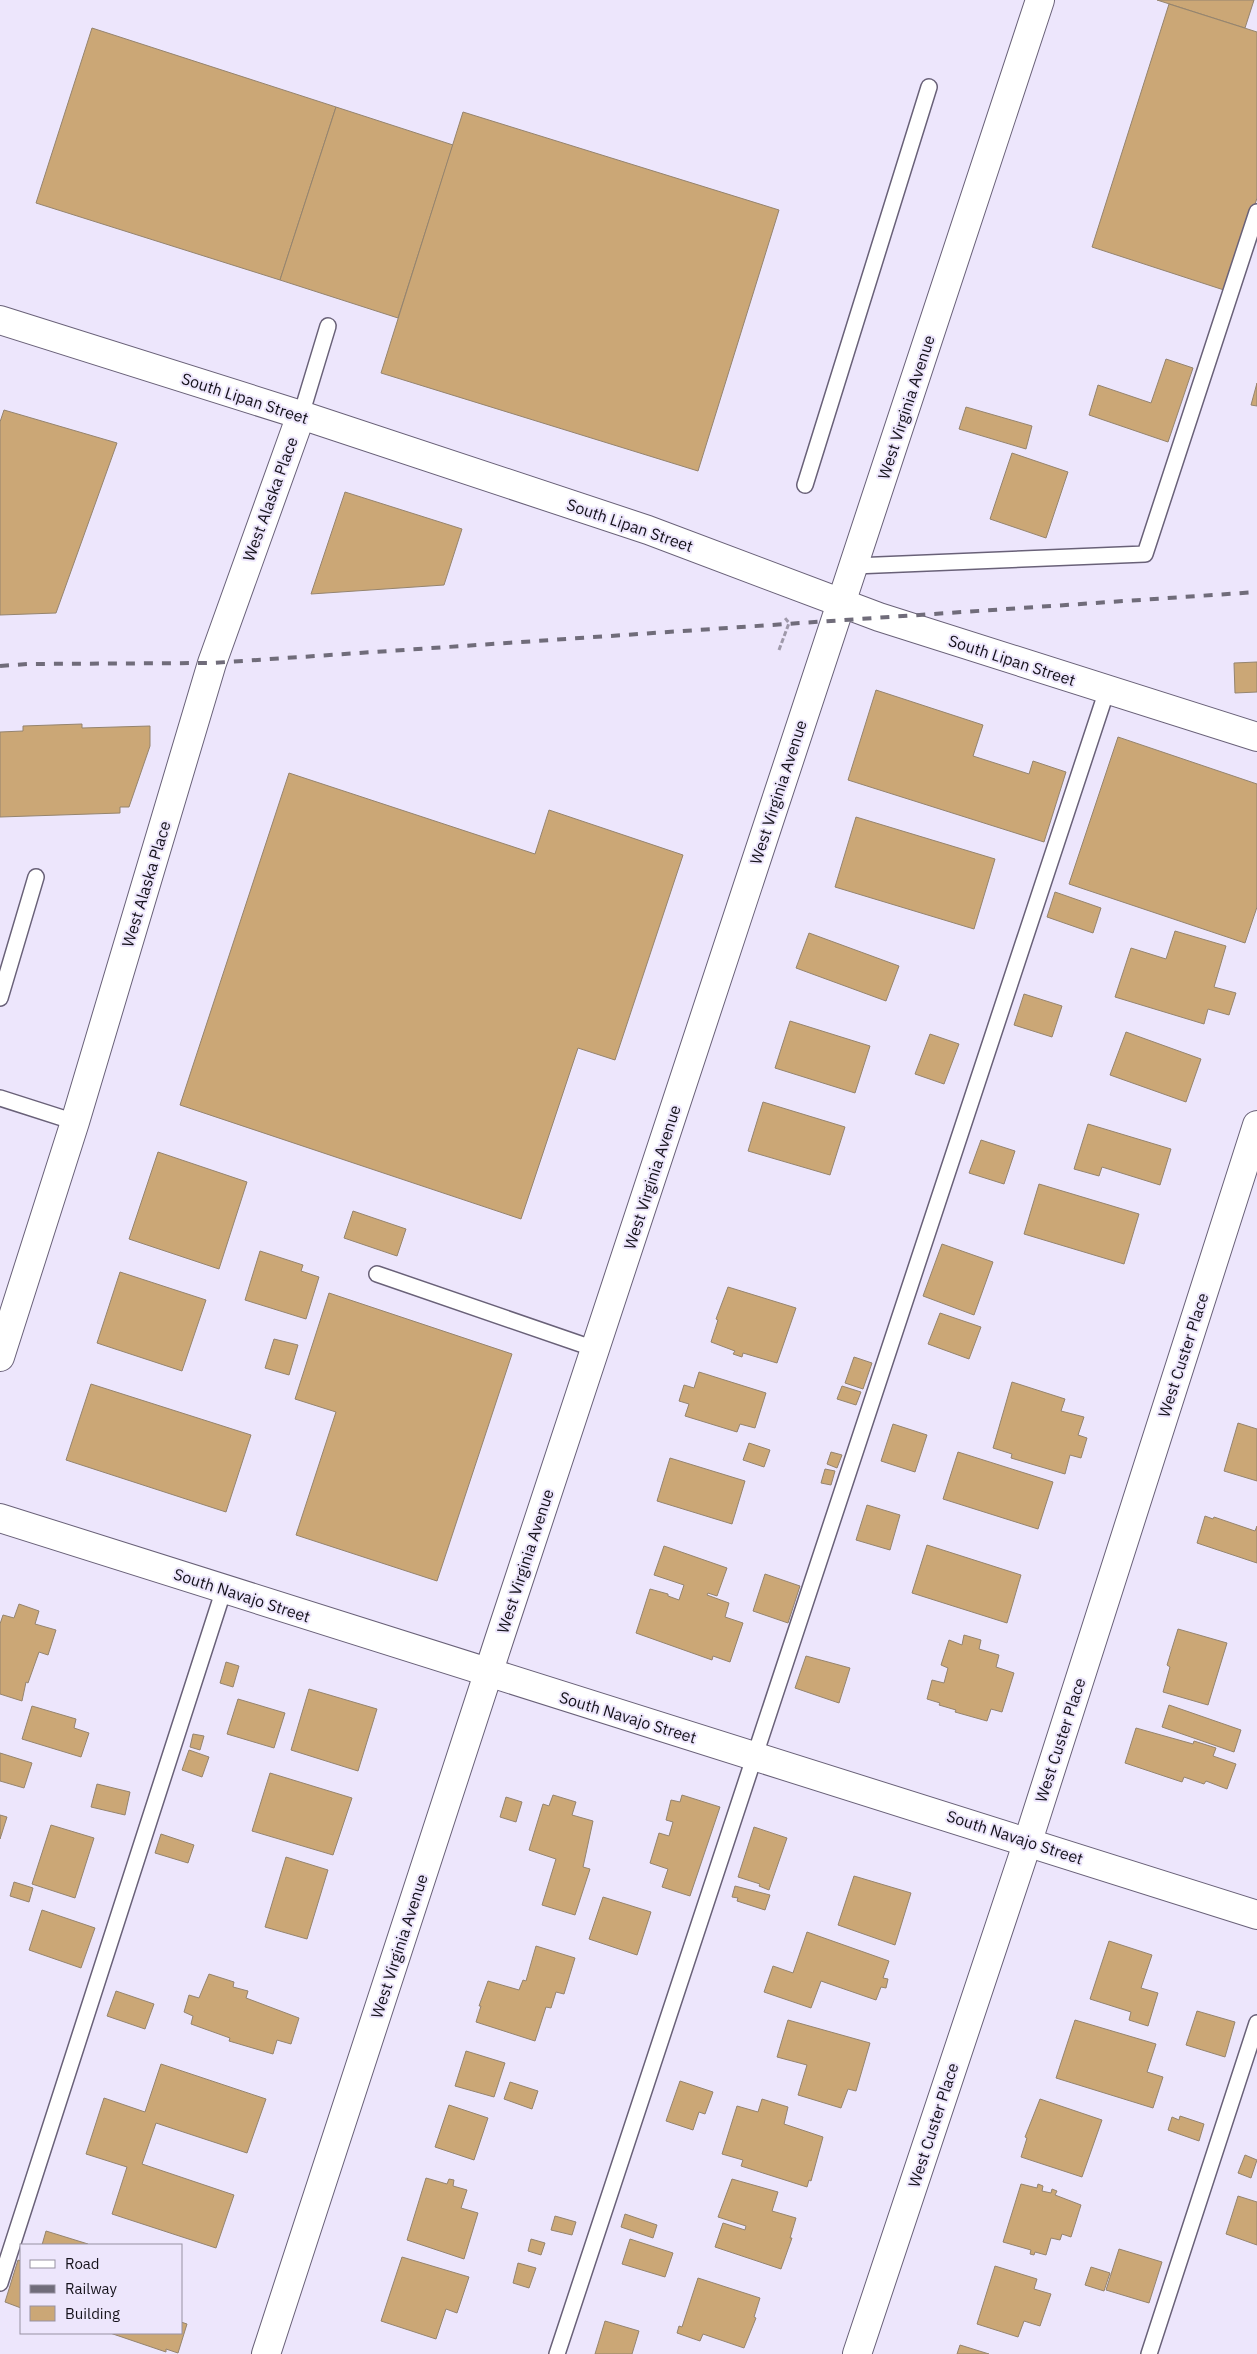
<svg xmlns="http://www.w3.org/2000/svg" width="1257" height="2354" font-family="'IBM Plex Sans',sans-serif">
<rect width="100%" height="100%" fill="#ede6fc"/>
<g fill="#cba776" stroke="#95846e">
<path d="M1157,0H1254L1245,28Z"/>
<path d="M1169,4L1257,32V198L1227,291L1092,247Z"/>
<path d="M92,28L336,107L280,280L36,203Z"/>
<path d="M336,107L453,145L398,318L280,280Z"/>
<path d="M463,112L779,210L698,471L381,373Z"/>
<path d="M1166,359L1193,368L1168,442L1089,415L1098,385L1151,403Z"/>
<path d="M1257,383V406L1251,405Z"/>
<path d="M966,407L1032,426L1026,449L959,429Z"/>
<path d="M4,410L117,443L56,613L0,615V422Z"/>
<path d="M1012,453L1068,472L1046,538L990,519Z"/>
<path d="M345,492L462,529L444,585L311,594Z"/>
<path d="M1257,662V692L1235,693L1234,663Z"/>
<path d="M876,690L983,725L973,756L1029,774L1033,761L1066,772L1044,842L848,780Z"/>
<path d="M82,724V728L150,726V746L129,807H120V813L0,817V732L23,731V726Z"/>
<path d="M1118,737L1257,784V907L1245,943L1069,884Z"/>
<path d="M289,773L535,854L549,810L683,855L615,1060L578,1048L521,1219L180,1105Z"/>
<path d="M856,817L995,859L974,929L835,887Z"/>
<path d="M1055,892L1101,908L1093,933L1047,917Z"/>
<path d="M1175,931L1226,946L1214,987L1236,993L1229,1015L1208,1009L1204,1024L1115,997L1131,948L1166,959Z"/>
<path d="M809,933L899,966L886,1001L796,968Z"/>
<path d="M1024,994L1062,1006L1052,1037L1014,1025Z"/>
<path d="M790,1021L870,1046L855,1093L775,1068Z"/>
<path d="M1126,1032L1201,1059L1186,1102L1110,1075Z"/>
<path d="M930,1034L959,1044L944,1084L915,1074Z"/>
<path d="M763,1102L845,1127L830,1175L748,1151Z"/>
<path d="M1088,1124L1171,1149L1160,1185L1102,1167L1099,1176L1074,1169Z"/>
<path d="M981,1140L1015,1151L1004,1184L969,1173Z"/>
<path d="M158,1152L247,1182L219,1269L129,1239Z"/>
<path d="M1039,1184L1139,1214L1124,1264L1024,1234Z"/>
<path d="M353,1211L406,1229L397,1256L344,1238Z"/>
<path d="M942,1244L993,1262L974,1315L923,1296Z"/>
<path d="M260,1251L303,1265L301,1271L319,1277L306,1319L245,1300Z"/>
<path d="M120,1272L206,1300L182,1371L97,1343Z"/>
<path d="M728,1287L796,1308L777,1363L743,1353L742,1357L733,1354L735,1351L711,1342L718,1320L716,1319Z"/>
<path d="M329,1293L512,1354L437,1581L296,1535L336,1412L295,1399Z"/>
<path d="M940,1313L981,1327L969,1359L928,1344Z"/>
<path d="M274,1339L298,1345L289,1375L265,1368Z"/>
<path d="M854,1357L872,1363L863,1389L845,1383Z"/>
<path d="M699,1372L766,1393L755,1428L740,1424L737,1432L685,1416L689,1404L679,1401L684,1385L694,1388Z"/>
<path d="M1012,1382L1065,1399L1061,1411L1084,1417L1078,1435L1087,1438L1081,1458L1070,1455L1065,1474L1011,1458L1012,1454L993,1448Z"/>
<path d="M91,1384L251,1435L226,1512L66,1460Z"/>
<path d="M842,1386L861,1392L856,1405L837,1399Z"/>
<path d="M1238,1423L1257,1429V1481L1224,1471Z"/>
<path d="M893,1424L927,1435L915,1472L881,1461Z"/>
<path d="M749,1443L770,1450L764,1467L743,1460Z"/>
<path d="M831,1452L842,1455L837,1468L827,1464Z"/>
<path d="M958,1452L1053,1482L1038,1529L943,1499Z"/>
<path d="M670,1458L745,1481L732,1524L657,1501Z"/>
<path d="M825,1469L835,1471L831,1485L821,1483Z"/>
<path d="M867,1505L900,1515L890,1550L856,1540Z"/>
<path d="M1205,1516L1213,1519L1214,1517L1255,1531L1257,1526V1563L1197,1543Z"/>
<path d="M927,1545L1021,1575L1007,1623L912,1593Z"/>
<path d="M664,1546L727,1568L717,1596L708,1593L707,1595L729,1603L725,1617L743,1623L730,1662L713,1656L712,1660L636,1633L650,1589L668,1594V1596L679,1600L684,1585L654,1575Z"/>
<path d="M765,1574L800,1586L788,1623L753,1611Z"/>
<path d="M19,1604L39,1611L35,1624L56,1630L48,1655L39,1652L28,1683L26,1682L22,1701L0,1694V1624L3,1615L14,1618Z"/>
<path d="M1178,1629L1227,1643L1208,1705L1163,1692L1170,1667L1167,1665Z"/>
<path d="M964,1635L981,1640L979,1649L999,1655L996,1667L1014,1673L1002,1712L991,1709L987,1721L955,1712L956,1710L939,1705L940,1703L927,1699L932,1680L944,1683L948,1668L941,1665L949,1640L962,1645Z"/>
<path d="M806,1656L850,1668L839,1703L795,1688Z"/>
<path d="M226,1662L239,1666L233,1687L220,1683Z"/>
<path d="M309,1689L377,1709L358,1771L291,1750Z"/>
<path d="M238,1699L285,1713L274,1748L227,1734Z"/>
<path d="M1169,1705L1241,1730L1234,1752L1162,1727Z"/>
<path d="M32,1706L76,1719L74,1728L89,1733L81,1757L22,1739Z"/>
<path d="M1136,1728L1193,1744L1194,1741L1216,1748L1213,1756L1236,1764L1227,1789L1206,1781L1204,1784L1184,1777L1182,1782L1125,1763Z"/>
<path d="M193,1734L204,1736L200,1750L190,1747Z"/>
<path d="M189,1750L209,1757L202,1777L182,1770Z"/>
<path d="M0,1753L32,1763L24,1788L0,1781Z"/>
<path d="M270,1773L352,1798L333,1855L252,1831Z"/>
<path d="M97,1784L130,1792L125,1815L91,1807Z"/>
<path d="M553,1795L576,1802L572,1815L593,1821L583,1867L590,1869L575,1915L542,1905L556,1859L529,1850L543,1804L549,1806Z"/>
<path d="M682,1795L720,1807L690,1896L662,1887L668,1869L650,1863L659,1833L669,1836L673,1822L666,1820L671,1800L680,1802Z"/>
<path d="M506,1797L522,1802L516,1822L500,1817Z"/>
<path d="M0,1815L7,1817L0,1839Z"/>
<path d="M51,1825L94,1838L75,1898L32,1884Z"/>
<path d="M754,1827L787,1838L769,1890L759,1886L760,1884L738,1877Z"/>
<path d="M161,1834L194,1845L188,1863L155,1853Z"/>
<path d="M286,1857L328,1870L307,1939L265,1927Z"/>
<path d="M854,1876L911,1893L895,1945L838,1925Z"/>
<path d="M14,1882L33,1888L29,1902L10,1896Z"/>
<path d="M735,1886L770,1895L765,1910L737,1901L738,1898L732,1897Z"/>
<path d="M603,1897L651,1912L637,1955L589,1939Z"/>
<path d="M42,1910L95,1928L81,1968L29,1950Z"/>
<path d="M807,1932L889,1961L883,1978L888,1979L886,1988L881,1987L876,2000L821,1981L811,2008L764,1992L773,1966L793,1973Z"/>
<path d="M1109,1941L1152,1955L1141,1988L1158,1993L1148,2026L1129,2020L1131,2012L1090,1999Z"/>
<path d="M536,1946L575,1958L564,1994L556,1992L551,2008L546,2007L535,2041L476,2022L481,2006H479L488,1981L519,1990L523,1980L526,1981Z"/>
<path d="M209,1974L234,1982L233,1987L248,1991L246,1998L299,2018L291,2044L277,2040L273,2054L229,2041L230,2038L191,2024L193,2016L184,2012L189,1995L199,1998Z"/>
<path d="M116,1991L154,2004L145,2029L107,2016Z"/>
<path d="M1197,2011L1235,2022L1225,2057L1186,2045Z"/>
<path d="M788,2020L870,2043L856,2091L848,2089L841,2108L798,2095L807,2065L777,2057Z"/>
<path d="M1075,2020L1156,2044L1147,2072L1163,2077L1153,2108L1056,2078Z"/>
<path d="M466,2051L505,2063L494,2097L455,2086Z"/>
<path d="M161,2064L266,2099L247,2153L156,2123L142,2164L234,2195L216,2248L112,2214L127,2167L86,2154L104,2098L145,2112Z"/>
<path d="M680,2081L713,2092L705,2114L699,2112L693,2130L666,2121Z"/>
<path d="M510,2082L538,2091L532,2109L504,2099Z"/>
<path d="M762,2099L788,2107L784,2124L823,2137L811,2181L809,2180L807,2187L741,2166L743,2160L722,2154L737,2106L758,2112Z"/>
<path d="M1040,2099L1102,2120L1082,2177L1021,2157L1027,2138L1025,2137Z"/>
<path d="M449,2105L488,2118L474,2160L435,2147Z"/>
<path d="M1180,2116L1204,2124L1199,2141L1168,2130L1172,2117L1179,2120Z"/>
<path d="M1245,2155L1257,2160L1251,2178L1238,2173Z"/>
<path d="M426,2178L447,2184L449,2179L454,2180L453,2186L467,2190L461,2208L478,2213L464,2259L407,2240Z"/>
<path d="M732,2179L778,2192L772,2211L796,2218L790,2238H792L781,2269L715,2247L723,2223L745,2230L746,2226L718,2217Z"/>
<path d="M1021,2184L1037,2188L1038,2184L1043,2186L1042,2191L1051,2193L1052,2189L1057,2191L1055,2195L1081,2205L1071,2237L1062,2234L1060,2240L1051,2238L1046,2255L1035,2252L1034,2255L1030,2254L1031,2250L1003,2242Z"/>
<path d="M1238,2196L1257,2202V2245L1226,2234Z"/>
<path d="M625,2214L657,2225L653,2238L621,2227Z"/>
<path d="M555,2216L576,2222L572,2235L551,2230Z"/>
<path d="M46,2231L88,2244V2245H42Z"/>
<path d="M531,2239L545,2243L541,2255L528,2251Z"/>
<path d="M630,2239L673,2253L665,2277L622,2264Z"/>
<path d="M1119,2249L1162,2262L1149,2303L1106,2290Z"/>
<path d="M402,2257L469,2277L457,2313L446,2309L436,2339L381,2321Z"/>
<path d="M18,2260L21,2261V2308L5,2302Z"/>
<path d="M518,2263L536,2268L529,2288L513,2283Z"/>
<path d="M995,2266L1037,2279L1034,2289L1051,2294L1040,2326L1024,2321L1018,2337L977,2324Z"/>
<path d="M1091,2267L1110,2273L1104,2291L1085,2285Z"/>
<path d="M698,2278L760,2298L754,2317L756,2318L744,2348L703,2334L700,2341L677,2333L679,2326L682,2327Z"/>
<path d="M605,2321L639,2331L632,2354H595Z"/>
<path d="M181,2322L187,2324L178,2353L166,2349V2352L110,2333H181Z"/>
<path d="M960,2345L989,2354H957Z"/>
</g>
<g fill="none" stroke-linecap="round" stroke-linejoin="round">
<g stroke="#696178" stroke-width="18">
<g id="service">
<path d="M301,415L328,326"/>
<path d="M805,485L929,87"/>
<path d="M854,566L1145,554L1257,212"/>
<path d="M0,998L36,877"/>
<path d="M0,1098L75,1122"/>
<path d="M377,1274L595,1349"/>
<path d="M0,2283L224,1589"/>
<path d="M557,2354L1107,690"/>
<path d="M1149,2354L1257,2023"/>
</g>
</g>
<g stroke="#696178" stroke-width="30">
<g id="minor">
<path d="M0,1357L75,1122L212,663L301,415"/>
<path d="M0,1518L1257,1915"/>
<path d="M857,2354L1028,1841L1257,1125"/>
</g>
</g>
<g stroke="#696178" stroke-width="30">
<g id="tertiary">
<path d="M0,320L301,415L648,530L879,617L1257,737"/>
<path d="M266,2354L500,1637L1040,0"/>
</g>
</g>
<path stroke="#9f99aa" stroke-width="3" stroke-dasharray="5 2.5" stroke-linecap="butt" d="M779,650L789,623L785,618"/>
<use href="#service" stroke="#fff" stroke-width="15"/>
<use href="#minor" stroke="#fff" stroke-width="28"/>
<use href="#tertiary" stroke="#fff" stroke-width="28"/>
<path stroke="#706c7a" stroke-width="4" stroke-dasharray="9 9" stroke-linecap="butt" d="M0,666L27,664L212,663L1257,592"/>
</g>
<g text-anchor="middle" stroke-width="4" stroke-linejoin="round" paint-order="stroke">
<g font-size="16" fill="#15121b" stroke="#ede6fc">
<text transform="translate(245 398) rotate(18)" y="6">South Lipan Street</text>
<text transform="translate(906 407) rotate(-72)" y="6">West Virginia Avenue</text>
<text transform="translate(270 499) rotate(-70)" y="6">West Alaska Place</text>
<text transform="translate(630 525) rotate(19)" y="6">South Lipan Street</text>
<text transform="translate(1012 660) rotate(18)" y="6">South Lipan Street</text>
<text transform="translate(778 792) rotate(-72)" y="6">West Virginia Avenue</text>
<text transform="translate(146 884) rotate(-73)" y="6">West Alaska Place</text>
<text transform="translate(652 1177) rotate(-72)" y="6">West Virginia Avenue</text>
<text transform="translate(1183 1355) rotate(-72)" y="6">West Custer Place</text>
<text transform="translate(525 1561) rotate(-72)" y="6">West Virginia Avenue</text>
<text transform="translate(242 1595) rotate(18)" y="6">South Navajo Street</text>
<text transform="translate(628 1717) rotate(17)" y="6">South Navajo Street</text>
<text transform="translate(1060 1740) rotate(-72)" y="6">West Custer Place</text>
<text transform="translate(1015 1837) rotate(18)" y="6">South Navajo Street</text>
<text transform="translate(399 1946) rotate(-72)" y="6">West Virginia Avenue</text>
<text transform="translate(933 2125) rotate(-72)" y="6">West Custer Place</text>
</g>
</g>
<rect x="20" y="2244" width="162" height="90" fill="#ede6fc" stroke="#9791a2"/>
<rect x="30" y="2260" width="25" height="8" fill="#ffffff" stroke="#9791a2"/>
<text x="65" y="2269" font-size="15" fill="#15121b">Road</text>
<rect x="30" y="2285" width="25" height="8" fill="#706c7a" stroke="#9791a2"/>
<text x="65" y="2294" font-size="15" fill="#15121b">Railway</text>
<rect x="30" y="2306" width="25" height="15" fill="#cba776" stroke="#9791a2"/>
<text x="65" y="2319" font-size="15" fill="#15121b">Building</text>
</svg>
